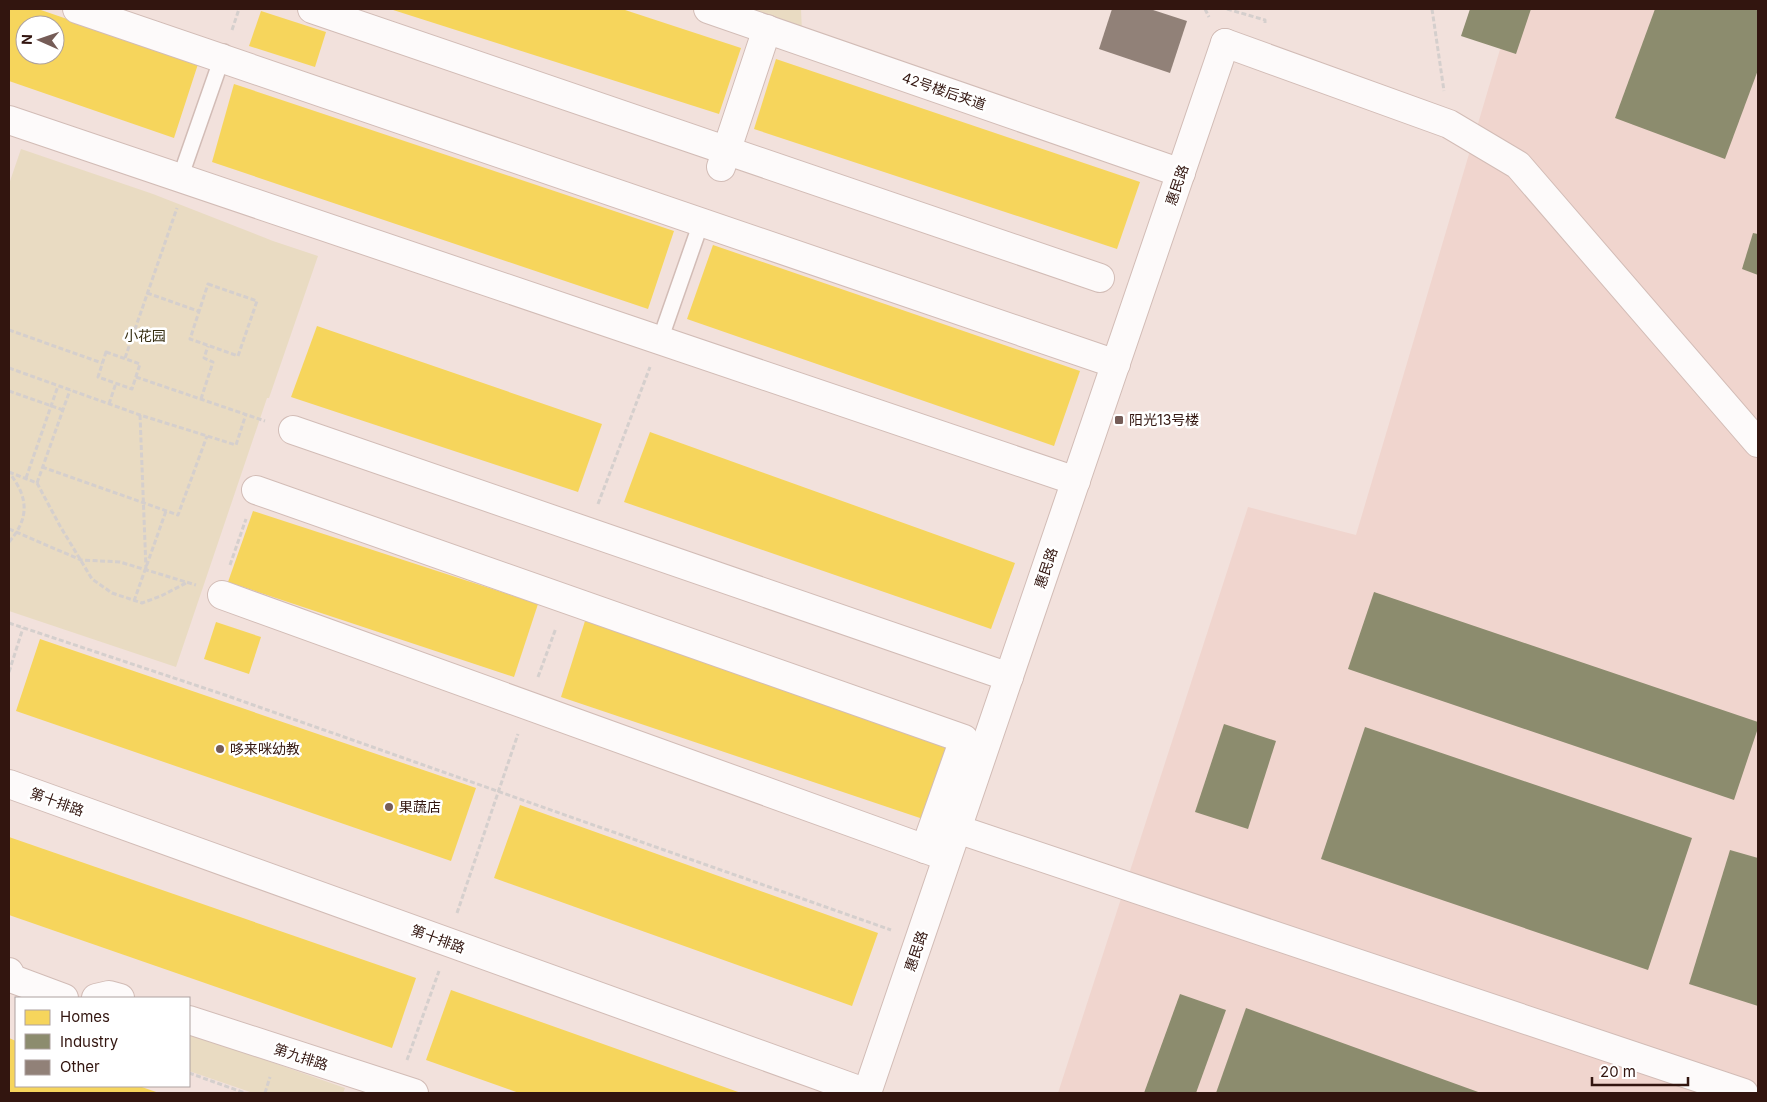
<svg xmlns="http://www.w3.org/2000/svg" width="1767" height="1102" font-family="Inter,'Noto Sans SC',sans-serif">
<rect width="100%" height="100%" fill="#f2e1dc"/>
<path fill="#f0d5ce" d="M1512,9H1758V1093H1058L1248,507L1356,535Z"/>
<g fill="#e9dbc2">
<path d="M735,9H801L802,32Z"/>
<path d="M21,149L153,194L273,241L318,256L269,398H267L176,667L9,611V184Z"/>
<path d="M189,1033L345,1088L343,1093H253L189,1071Z"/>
</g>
<g fill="#f6d55c" fill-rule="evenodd">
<path d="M9,9H38L198,64L174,138L9,81ZM25,25H55V55H25Z"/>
<path d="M390,9H622L741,48L719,114Z"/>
<path d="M261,11L326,32L315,67L249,46Z"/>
<path d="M776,59L1140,182L1117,249L754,129Z"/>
<path d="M234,84L674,231L648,309L212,162Z"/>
<path d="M713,245L1080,371L1054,446L687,319Z"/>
<path d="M317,326L602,424L578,492L291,397Z"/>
<path d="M650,432L1015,563L991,629L624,502Z"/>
<path d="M253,511L538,604L514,677L228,582Z"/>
<path d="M585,621L949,747L923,819L561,697Z"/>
<path d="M216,622L261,637L249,674L204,659Z"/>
<path d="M40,639L476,788L451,861L16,711Z"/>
<path d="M520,805L878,933L852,1006L494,878Z"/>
<path d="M9,837L416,978L392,1048L9,915Z"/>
<path d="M451,990L741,1093H519L426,1060Z"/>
<path d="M9,1038L16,1041V1086H139L159,1093H9Z"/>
</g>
<g fill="#8c8c6e">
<path d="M1470,9H1531L1516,54L1461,36Z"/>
<path d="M1655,9H1758V70L1725,159L1615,118Z"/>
<path d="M1753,233L1758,234V275L1742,269Z"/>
<path d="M1374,592L1758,722V728L1734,800L1348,669Z"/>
<path d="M1224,724L1276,741L1248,829L1195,812Z"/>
<path d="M1365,727L1692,838L1648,970L1321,859Z"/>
<path d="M1730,850L1758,858V1006L1689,984Z"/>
<path d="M1180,994L1226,1010L1196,1093H1144Z"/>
<path d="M1246,1008L1481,1093H1216Z"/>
</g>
<path fill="#918178" d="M1112,9H1150L1187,21L1170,73L1099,49Z"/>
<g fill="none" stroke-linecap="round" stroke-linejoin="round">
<g stroke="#d2bcb6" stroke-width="18">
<g id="service">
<path d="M180,178L224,52"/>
<path d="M660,340L703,217"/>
</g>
</g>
<g stroke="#d2bcb6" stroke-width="30">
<g id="minor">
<path d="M77,9L1116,364"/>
<path d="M312,9L1100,278"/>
<path d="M708,9L1181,173"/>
<path d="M1225,43L1449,124L1518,165L1758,443"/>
<path d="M9,120L1076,481"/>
<path d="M721,167L767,29"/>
<path d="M293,430L1009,677"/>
<path d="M256,490L964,739L925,849"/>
<path d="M222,595L942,855"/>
<path d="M9,972L13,979L64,998"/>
<path d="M96,998L109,995L120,998"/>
<path d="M189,1020L414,1093"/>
</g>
</g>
<g stroke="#d2bcb6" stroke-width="30">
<g id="tertiary">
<path d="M9,784L867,1093"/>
<path d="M957,829L1744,1093"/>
<path d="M867,1093L1225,43"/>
</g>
</g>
<g stroke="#d5cfcd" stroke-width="3" stroke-dasharray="5 2.5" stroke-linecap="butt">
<path d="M1205,9L1209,17"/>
<path d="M1227,9L1265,20V24"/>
<path d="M1432,9L1444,91"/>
<path d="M232,30L239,9"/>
<path d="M208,284L257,301L238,356L190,339Z"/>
<path d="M147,293L198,311"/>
<path d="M9,330L102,363"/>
<path d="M106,352L140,364L132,389L98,377Z"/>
<path d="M125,358L177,208"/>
<path d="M9,368L140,415L236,445L246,414"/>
<path d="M136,377L265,421"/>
<path d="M9,391L63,410"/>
<path d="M201,399L213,362L204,358L208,346"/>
<path d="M109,404L116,383"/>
<path d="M140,415L146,569"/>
<path d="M42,467L178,515L207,436"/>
<path d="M9,472L37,483L60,526L92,579L112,593L142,603L161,596L188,582"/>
<path d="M26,478L58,386"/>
<path d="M37,483L70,390"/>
<path d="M598,504L650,367"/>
<path d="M9,529L81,560L120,562L196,585"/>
<path d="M9,542C29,519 29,498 10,474"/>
<path d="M230,565L246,519"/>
<path d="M134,601L166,511"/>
<path d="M9,623L225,695L891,930"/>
<path d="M9,672L23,628"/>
<path d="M538,677L556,628"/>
<path d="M457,913L518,734"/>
<path d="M407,1060L439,971"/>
<path d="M189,1073L245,1093"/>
<path d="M265,1093L270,1077"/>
</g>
<use href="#service" stroke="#fdfafa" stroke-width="15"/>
<use href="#minor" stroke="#fdfafa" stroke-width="28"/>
<use href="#tertiary" stroke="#fdfafa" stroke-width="28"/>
</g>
<g fill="#755c57" stroke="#fff" stroke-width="2">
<rect x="1114" y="415" width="10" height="10" rx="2.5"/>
<circle cx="220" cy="749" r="5"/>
<circle cx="389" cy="807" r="5"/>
</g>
<g text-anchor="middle" stroke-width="5" stroke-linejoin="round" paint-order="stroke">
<g font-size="14" fill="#32150f" stroke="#fff">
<text transform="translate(944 91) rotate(19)" y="5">42号楼后夹道</text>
<text transform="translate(1177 185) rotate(-71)" y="5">惠民路</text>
<text transform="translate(1046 568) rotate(-71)" y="5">惠民路</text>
<text transform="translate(57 802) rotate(20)" y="5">第十排路</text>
<text transform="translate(438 939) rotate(20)" y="5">第十排路</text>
<text transform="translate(916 951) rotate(-71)" y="5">惠民路</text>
<text transform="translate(301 1057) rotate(18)" y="5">第九排路</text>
</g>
<g font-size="14" fill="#352d10" stroke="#fff">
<text x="145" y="341">小花园</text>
</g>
<g font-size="14" fill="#32150f" stroke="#fff" text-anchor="start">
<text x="1129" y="425">阳光13号楼</text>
<text x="230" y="754">哆来咪幼教</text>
<text x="399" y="812">果蔬店</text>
</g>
</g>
<rect width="1767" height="1102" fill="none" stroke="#32150f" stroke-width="20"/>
<rect x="15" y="997" width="175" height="90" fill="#ffffff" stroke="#ada19f"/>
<rect x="25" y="1010" width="25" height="15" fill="#f6d55c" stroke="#ada19f"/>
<text x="60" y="1022" font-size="15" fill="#32150f">Homes</text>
<rect x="25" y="1034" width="25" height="15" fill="#8c8c6e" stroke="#ada19f"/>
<text x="60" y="1047" font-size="15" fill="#32150f">Industry</text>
<rect x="25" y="1060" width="25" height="15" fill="#918178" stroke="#ada19f"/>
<text x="60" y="1072" font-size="15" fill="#32150f">Other</text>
<g transform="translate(40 40) rotate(272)"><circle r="24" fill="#ffffff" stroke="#ada19f"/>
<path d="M0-4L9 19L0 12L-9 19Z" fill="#755c57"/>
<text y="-8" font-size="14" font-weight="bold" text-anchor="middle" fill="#32150f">N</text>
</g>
<path d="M1592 1077v8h96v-8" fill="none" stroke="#32150f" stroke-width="2.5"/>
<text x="1600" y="1077" font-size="15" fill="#32150f" stroke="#ffffff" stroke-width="4" paint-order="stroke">20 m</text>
</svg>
